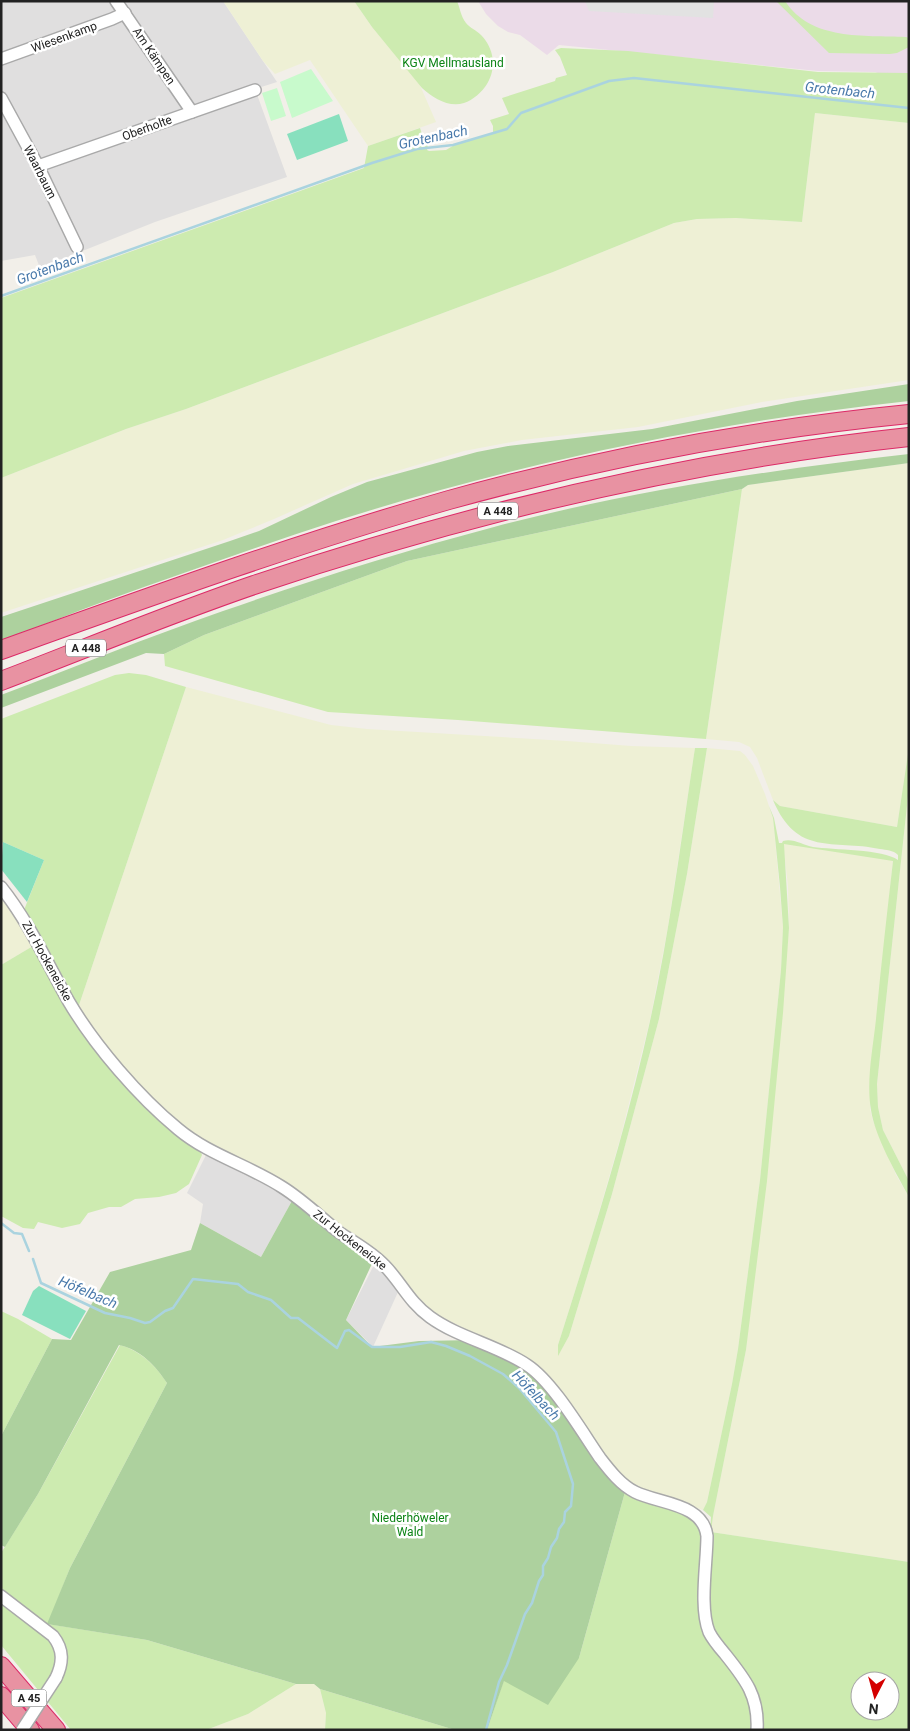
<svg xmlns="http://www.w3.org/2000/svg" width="910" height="1731" font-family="Roboto,sans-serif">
<rect width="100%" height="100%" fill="#f2efe9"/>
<g fill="#e0dfdf">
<path d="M1,1H223L277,82L255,89L287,177L155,222L40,268L35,255L1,261Z"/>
<path d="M207,1153L280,1189L293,1199L261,1257L200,1223L203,1204L187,1193Z"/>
<path d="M375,1263L379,1267L398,1292L373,1347L346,1320Z"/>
</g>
<path fill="#ebdbe8" d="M478,1H909V87L875,72L818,71L559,45L547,55L520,35L508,32L498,26L486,14Z"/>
<g fill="#eef0d5">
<path d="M223,1H354L372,27L419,83L436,122L368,146L310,60L275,74L263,61Z"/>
<path d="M815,113L909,123V380L762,402L638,427L522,440L464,451L353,484L274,519L223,540L1,613V478L126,429L186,409L553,272L674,223L697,219L736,218L802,222Z"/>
<path d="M909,463V747L897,827L780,806L773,800L757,758L750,747L739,742L706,739L742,489L748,485Z"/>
<path d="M186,687L331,725L367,729L567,741L631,746L695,748L668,927L650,1020L620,1139L588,1250L558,1345V1355L569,1336L612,1194L659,1019L687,874L707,748L740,751L745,755L753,766L765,794L773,818L783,927L781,970L760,1180L738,1349L732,1384L707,1502L703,1510L628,1485L473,1333L434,1313L410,1290L379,1253L207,1145L169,1117L130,1078L78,1008Z"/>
<path d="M909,787V1181L883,1130L878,1107L877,1084Z"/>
<path d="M783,843L893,860L870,1085V1109L873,1121L896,1175L909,1197V1562L711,1532L713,1516L746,1350L789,928L788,886Z"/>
<path d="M1,892L33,946L1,965Z"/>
<path d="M296,1684H314L320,1689L326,1713L325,1730H206L248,1714Z"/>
</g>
<g fill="#cdebb0" fill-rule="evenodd">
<path d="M354,1H457C460,8 461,17 466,23C470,28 476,30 481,35C494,48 497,68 487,84C482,92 473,100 464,103C449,108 433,98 422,88L372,27Z"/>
<path d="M776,1H785C811,41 864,35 906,37L909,38V47L897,53L890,54L829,53Z"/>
<path d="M561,48L628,51L818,72L909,73V123L815,113L802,222L736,218L697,219L674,223L553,272L186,409L126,429L1,478V298L364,168L368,146L420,128L425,143L428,145L427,150L429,151L446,150L456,144L493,133V126L490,120L509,114L502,98L555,81L556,78L567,75L560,57L555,50Z"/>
<path d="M742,489L706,739L458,720L328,712L165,666L164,654L204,635L407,561Z"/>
<path d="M129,673L146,675L186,687L78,1008L24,910L44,860L3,842L1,846V719L115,675Z"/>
<path d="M909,747V787L877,1084L878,1107L883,1130L909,1181V1197C896,1173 875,1137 871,1110C866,1081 873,1048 876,1019C881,966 887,913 893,861L784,844L789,928L783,1013L767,1181L746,1350L713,1516L711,1532L909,1562V1730H762L749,1677L710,1624L706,1600L711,1517L703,1510L707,1502L732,1384L738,1349L760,1180L781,970L783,927L780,887L773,818L769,806L774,818L779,843H782L783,841C793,838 803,845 813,847C833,850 883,849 898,860V855C893,850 886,850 880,849C832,839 797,857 773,800L780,806L897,827ZM860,1681H890V1711H860Z"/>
<path d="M695,748H707L687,874L659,1019L612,1194L569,1336L558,1356V1345C592,1238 626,1130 650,1021C670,931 681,839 695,748Z"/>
<path d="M33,946L69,1011L200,1150L202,1155L189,1184L176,1193L159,1197L135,1199L121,1207H109L88,1213L80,1224L62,1228L38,1222L34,1229L23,1228L1,1216V965Z"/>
<path d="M1,1311L18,1319L52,1339L1,1436Z"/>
<path d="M120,1345C141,1351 155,1365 167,1383L70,1568L48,1624L147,1640L296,1684L248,1714L206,1730H71L1,1645V1553L38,1494Z"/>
<path d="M625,1492L667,1505L696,1520L703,1532L701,1612L745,1687L754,1712L753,1730H487L504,1680L579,1658Z"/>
<path d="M320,1689L455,1730H325L326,1713Z"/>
</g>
<g fill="#add19e">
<path d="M909,384V401C715,422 522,462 336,521C259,546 183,573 108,600C72,613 37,628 1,640V617L230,541L259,531L331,497L367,482L477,452L508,446L652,429L797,401Z"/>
<path d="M909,454V463L748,485L742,489L407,561L204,635L164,654L146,653L1,708V695C75,667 148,637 223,611C312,580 403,551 494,527C630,491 769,470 909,454Z"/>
<path d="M293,1199L375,1257L346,1320L372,1347L419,1341L475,1340L529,1367L625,1492L579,1658L548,1705L504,1681L487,1730H455L320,1689L314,1684H296L147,1640L47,1624L70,1568L167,1383C155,1365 141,1350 119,1345L38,1494L5,1547L1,1545V1436L52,1339L71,1340L110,1272L191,1250L200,1223L261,1257Z"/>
</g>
<g fill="#c8facc">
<path d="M311,69L333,101L292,118L280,82Z"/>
<path d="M277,88L286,116L271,121L262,93Z"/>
</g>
<g fill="#88e0be">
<path d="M339,114L348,141L297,160L287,134Z"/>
<path d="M3,842L44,860L27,902L1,869Z"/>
<path d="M39,1286L86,1311L70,1339L22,1315L33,1291Z"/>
</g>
<path fill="#e2e2e2" d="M585,1H714L713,18L589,11Z"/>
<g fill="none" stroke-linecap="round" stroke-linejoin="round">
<g stroke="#aad3df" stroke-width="2.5">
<path d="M1,296L372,163L417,149L453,145L507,129L521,113L609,81L634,78L909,108"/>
<path d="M1,1223L14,1233L22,1234L29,1251"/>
<path d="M33,1259L41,1283L105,1313L130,1318L145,1323L150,1322L165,1311L173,1308L193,1279L238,1284L248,1292L271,1300L291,1318H298L337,1348L345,1331L349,1330L372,1347H400L431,1342L446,1346L470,1356L503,1374L519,1388L556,1432L573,1484L571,1506L565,1512L564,1522L559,1529L557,1538L551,1547L548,1558L543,1566V1575L539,1581L532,1603L525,1614L507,1665L499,1682L486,1730"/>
</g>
<g stroke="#a9a9a9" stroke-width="14">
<g id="minor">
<path d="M116,1L192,112"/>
<path d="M1,59L112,19L125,13"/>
<path d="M1,98L38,166L77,247"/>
<path d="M38,166L255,90"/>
<path d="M1,887C29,922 47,963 69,1002C95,1046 139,1097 178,1129C209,1155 248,1165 282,1187C303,1200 321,1218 340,1233C355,1243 372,1252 384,1265C401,1282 409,1302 430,1317C459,1338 497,1345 527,1365C553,1382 582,1432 600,1458C610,1471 621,1485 635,1492C659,1504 703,1503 707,1536C707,1563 699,1607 709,1632C713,1640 719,1647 725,1654C745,1679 759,1696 757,1730"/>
<path d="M1,1596L53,1636C64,1650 63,1663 56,1678"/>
</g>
</g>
<g stroke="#dc2a67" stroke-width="20">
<g id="highway">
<path d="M1,650C149,597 298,543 449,500C597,459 756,429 909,414"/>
<path d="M1,681C85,649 169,614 254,585C468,513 684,461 909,437"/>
<path d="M1,1666L56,1730"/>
<path d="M1,1696L30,1730"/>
</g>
</g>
<use href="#minor" stroke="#fff" stroke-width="11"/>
<use href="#highway" stroke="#e892a2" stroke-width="18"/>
<g stroke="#a9a9a9" stroke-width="14" stroke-linecap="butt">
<path id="minor-bridge" d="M22,1730L56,1678"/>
</g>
<use href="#minor-bridge" stroke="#fff" stroke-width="11"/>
</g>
<g text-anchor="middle" stroke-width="5" stroke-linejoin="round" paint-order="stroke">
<g fill="#fff" stroke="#646464" stroke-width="1">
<rect x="478" y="502.5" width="40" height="17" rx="4"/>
<rect x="66" y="639.5" width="40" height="17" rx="4"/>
<rect x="11.5" y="1689.5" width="35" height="17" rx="4"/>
</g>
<g font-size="11" font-weight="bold" fill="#222">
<text x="498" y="515">A 448</text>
<text x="86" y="652">A 448</text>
<text x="29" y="1702">A 45</text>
</g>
<g font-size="12" fill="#222" stroke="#fff">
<text transform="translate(64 37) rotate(-20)" y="4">Wiesenkamp</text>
<text transform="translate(154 56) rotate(56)" y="4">Am Kämpen</text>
<text transform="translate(147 128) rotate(-20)" y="4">Oberholte</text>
<text transform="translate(40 172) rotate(63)" y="4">Waarbaum</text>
<text transform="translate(47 961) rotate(61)" y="4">Zur Hockeneicke</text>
<text transform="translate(350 1240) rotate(38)" y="4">Zur Hockeneicke</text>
</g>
<g font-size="12" fill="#0c8416" stroke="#fff">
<text x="453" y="67">KGV Mellmausland</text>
<text x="410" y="1522">Niederhöweler<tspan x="410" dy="14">Wald</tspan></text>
</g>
<g font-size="14" font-style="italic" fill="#4a7aab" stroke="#fff">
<text transform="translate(840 90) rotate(6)" y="5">Grotenbach</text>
<text transform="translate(433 137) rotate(-12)" y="5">Grotenbach</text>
<text transform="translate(50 268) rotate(-20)" y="5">Grotenbach</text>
<text transform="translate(88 1292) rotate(23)" y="5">Höfelbach</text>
<text transform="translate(536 1395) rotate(47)" y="5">Höfelbach</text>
</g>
</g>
<rect width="910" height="1731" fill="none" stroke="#222222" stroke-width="5"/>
<g transform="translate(875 1696) rotate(186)"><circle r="24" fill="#ffffff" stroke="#a7a7a7"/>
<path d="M0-4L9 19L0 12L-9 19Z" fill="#d40000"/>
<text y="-8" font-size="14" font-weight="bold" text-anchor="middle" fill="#222222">N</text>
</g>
</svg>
